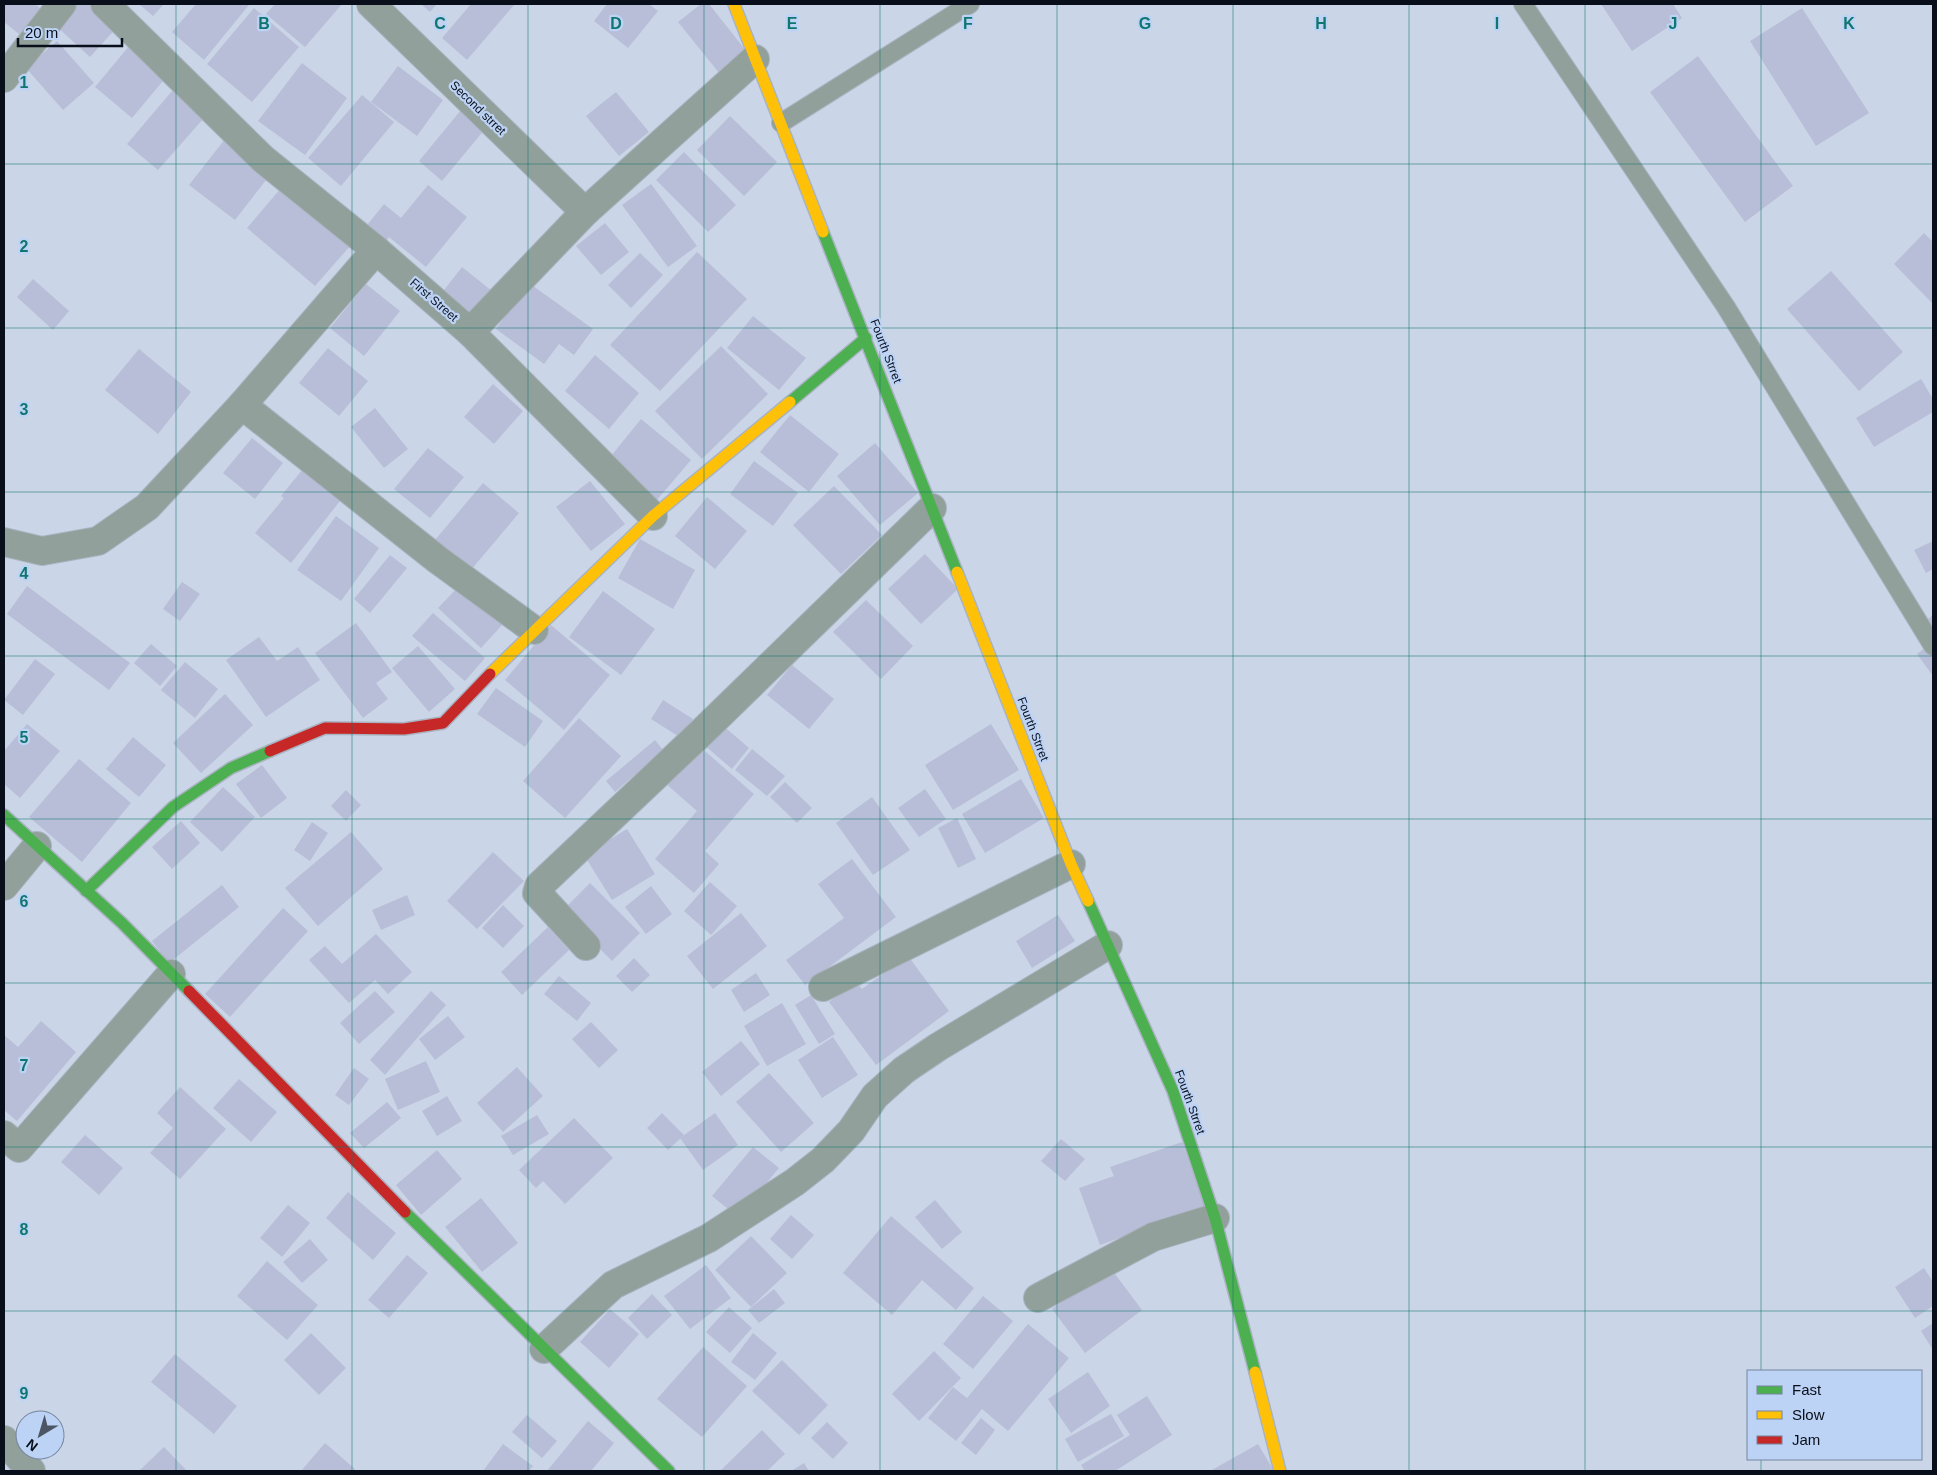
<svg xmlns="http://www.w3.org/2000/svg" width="1937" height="1475" font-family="Helvetica,sans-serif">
<rect width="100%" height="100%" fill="#cad6e8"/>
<g fill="#b8bed7">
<path d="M4,4H35L45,12L24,38L4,22Z"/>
<path d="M76,4H95L119,25L90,57L56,26Z"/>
<path d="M139,4H164L153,16Z"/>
<path d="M196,4L249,5L204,60L172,32Z"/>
<path d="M275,4H342L305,47L266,14Z"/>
<path d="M421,4H437L430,12Z"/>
<path d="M471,4L514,5L467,60L442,38Z"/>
<path d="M607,4H649L658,11L628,48L594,21Z"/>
<path d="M701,4H709L747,52L720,74L678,22Z"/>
<path d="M1601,4H1673L1682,18L1632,51Z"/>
<path d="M254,8L299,47L252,102L207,64Z"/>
<path d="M1802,8L1869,113L1816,146L1750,41Z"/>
<path d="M57,41L94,83L63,110L26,68Z"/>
<path d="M130,45L167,76L132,118L95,87Z"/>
<path d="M1698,56L1793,186L1745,222L1650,92Z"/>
<path d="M302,63L347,98L305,155L258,121Z"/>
<path d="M398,66L443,100L417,136L371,102Z"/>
<path d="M172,91L204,118L158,170L127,144Z"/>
<path d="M616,92L649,132L619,156L586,116Z"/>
<path d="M362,95L394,122L341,186L308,158Z"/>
<path d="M461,110L485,129L442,181L419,161Z"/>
<path d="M730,116L777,162L744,196L697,150Z"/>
<path d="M225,139L270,175L235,220L189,185Z"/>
<path d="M684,152L736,205L708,232L656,180Z"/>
<path d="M651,184L697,246L668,267L622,205Z"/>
<path d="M428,185L467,217L426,267L389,237L383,245L364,229L384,204L401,218Z"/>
<path d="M282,187L351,245L315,286L247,228Z"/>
<path d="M605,223L629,252L601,275L576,246Z"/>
<path d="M1924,233L1933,242V304L1894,264Z"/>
<path d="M697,252L747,299L660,391L610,345Z"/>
<path d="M640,253L663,275L631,308L608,285Z"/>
<path d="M462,267L492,291L470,317L441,294Z"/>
<path d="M1831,271L1903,352L1859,391L1787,309Z"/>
<path d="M33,279L69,311L53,330L17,297Z"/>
<path d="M529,283L593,329L574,355L559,344L544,364L496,329Z"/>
<path d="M366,284L400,311L364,356L330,328Z"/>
<path d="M753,316L806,358L779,390L727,348Z"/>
<path d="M721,346L768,394L702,459L655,411Z"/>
<path d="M328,348L368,381L339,416L299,383Z"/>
<path d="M139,349L191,392L158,434L105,390Z"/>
<path d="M595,355L639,393L609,429L565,391Z"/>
<path d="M1921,379L1933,399V412L1874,447L1856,418Z"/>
<path d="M493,384L523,411L494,444L464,417Z"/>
<path d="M375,408L408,449L384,468L351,427Z"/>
<path d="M790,415L839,454L809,492L760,452Z"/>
<path d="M641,419L691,460L656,501L607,461Z"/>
<path d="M252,438L283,463L255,499L223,473Z"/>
<path d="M875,443L918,493L880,525L837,476Z"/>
<path d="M428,448L464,477L430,518L394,489Z"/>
<path d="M754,461L798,493L773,526L730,494Z"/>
<path d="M302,470L340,501L291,563L255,533L284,498L281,496Z"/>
<path d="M590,481L625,524L591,551L556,507Z"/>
<path d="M483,483L519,513L471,570L435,540Z"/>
<path d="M834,486L882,535L841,574L793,525Z"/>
<path d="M707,497L747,531L715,569L675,536Z"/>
<path d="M336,516L379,548L341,601L297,570Z"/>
<path d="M640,539L695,570L673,609L618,578Z"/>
<path d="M1933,541V569L1926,573L1914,550Z"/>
<path d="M925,554L958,589L921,624L888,589Z"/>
<path d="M390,555L407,568L370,613L354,599Z"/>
<path d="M182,582L200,594L180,621L163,609Z"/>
<path d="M461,584L503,624L481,648L438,608Z"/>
<path d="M27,586L130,663L109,690L7,614Z"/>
<path d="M603,591L655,629L621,675L569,637Z"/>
<path d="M866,600L913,646L881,679L833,632Z"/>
<path d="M433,613L485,658L465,681L412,636Z"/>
<path d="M1933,615V637L1923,623Z"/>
<path d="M356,623L392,672L376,683L388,699L363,718L315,653Z"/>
<path d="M551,625L610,675L564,730L505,680Z"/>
<path d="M259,637L277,661L298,647L320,680L266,717L226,660Z"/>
<path d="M1933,642V676L1917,654Z"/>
<path d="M151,644L177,666L160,686L134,663Z"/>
<path d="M418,646L455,689L429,712L392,668Z"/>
<path d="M35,659L55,674L23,715L4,700Z"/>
<path d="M185,662L218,689L195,718L161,690Z"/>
<path d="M792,665L834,699L809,729L767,695Z"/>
<path d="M496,688L543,721L525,747L477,714Z"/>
<path d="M225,694L253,725L201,773L173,743Z"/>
<path d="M663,700L693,719L681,738L651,719Z"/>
<path d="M579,718L621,756L565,818L523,781Z"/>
<path d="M720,723L749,748L732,769L703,744Z"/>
<path d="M27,724L60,751L20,798L4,784V751Z"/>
<path d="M991,724L1019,770L953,810L925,765Z"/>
<path d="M133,737L166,765L139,797L106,769Z"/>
<path d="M655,740L663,750L615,792L606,781Z"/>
<path d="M698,745L754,794L705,851L719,864L694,893L655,859L697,811L665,783Z"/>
<path d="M752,749L785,776L767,796L735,770Z"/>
<path d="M79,759L131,803L82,862L29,817Z"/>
<path d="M262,765L287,798L261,818L236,784Z"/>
<path d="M1021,779L1044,818L985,853L962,814Z"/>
<path d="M785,782L812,808L797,823L770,797Z"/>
<path d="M223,787L255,817L222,852L190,822Z"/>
<path d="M925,789L946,819L919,837L898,808Z"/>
<path d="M346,790L361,805L346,821L331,806Z"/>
<path d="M872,797L910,850L873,875L836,823Z"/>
<path d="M957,818L976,859L958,868L938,828Z"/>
<path d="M181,821L200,843L172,869L152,847Z"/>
<path d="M312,822L328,833L310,861L294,850Z"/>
<path d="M627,829L655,874L612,900L584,855Z"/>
<path d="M351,832L383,869L318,926L285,888Z"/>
<path d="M493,852L524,881L477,929L447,901Z"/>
<path d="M852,859L896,917L805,985L786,960L844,918L818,884Z"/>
<path d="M710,882L737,906L711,935L684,911Z"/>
<path d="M590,883L640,933L612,961L562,911Z"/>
<path d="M222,885L239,907L169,963L152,941Z"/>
<path d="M651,886L672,914L646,934L625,907Z"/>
<path d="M407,895L415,915L381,930L372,910Z"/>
<path d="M503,905L524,926L503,948L482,928Z"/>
<path d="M283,908L308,931L230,1017L205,994Z"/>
<path d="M741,913L767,946L713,989L687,956Z"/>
<path d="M1058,915L1075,941L1032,968L1016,941Z"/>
<path d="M548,927L569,950L522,995L501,972Z"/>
<path d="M376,934L412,972L388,994L375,980L349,1003L309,960L325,946L342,964Z"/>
<path d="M908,956L949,1011L876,1065L829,1002L856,982L862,989Z"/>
<path d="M634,958L650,975L632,992L616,976Z"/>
<path d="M756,973L770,995L744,1012L731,990Z"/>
<path d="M559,976L591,1003L577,1021L544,994Z"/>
<path d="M375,991L395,1012L359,1044L340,1023Z"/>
<path d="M431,991L446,1005L385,1075L370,1060Z"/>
<path d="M811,995L835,1034L819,1044L795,1005Z"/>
<path d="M782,1003L806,1044L767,1066L744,1026Z"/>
<path d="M448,1016L465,1037L435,1060L419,1039Z"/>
<path d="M41,1021L76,1052L17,1121L4,1110V1035L18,1047Z"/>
<path d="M591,1022L618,1050L599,1068L572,1039Z"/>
<path d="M833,1037L858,1075L822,1098L798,1060Z"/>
<path d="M741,1041L760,1064L721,1096L702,1072Z"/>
<path d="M426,1061L440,1092L398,1110L385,1079Z"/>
<path d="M517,1067L543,1096L503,1132L477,1103Z"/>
<path d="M354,1068L369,1079L349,1105L335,1095Z"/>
<path d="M769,1073L814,1123L781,1152L736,1102Z"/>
<path d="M239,1079L277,1112L251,1142L213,1108Z"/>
<path d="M180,1087L226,1129L180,1179L150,1153L173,1128L157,1113Z"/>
<path d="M447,1096L462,1121L437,1136L422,1111Z"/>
<path d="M387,1102L401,1118L364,1148L350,1133Z"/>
<path d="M662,1113L684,1135L668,1150L647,1128Z"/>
<path d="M715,1113L738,1145L703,1170L680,1138Z"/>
<path d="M537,1115L549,1134L513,1155L501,1136Z"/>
<path d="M574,1118L613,1158L565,1204L543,1181L536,1188L519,1170Z"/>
<path d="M85,1135L123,1168L99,1195L61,1162Z"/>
<path d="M1061,1139L1085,1159L1065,1181L1041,1161Z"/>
<path d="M1182,1142L1205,1207L1100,1245L1079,1188L1114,1176L1110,1167Z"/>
<path d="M753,1147L779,1168L738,1217L712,1196Z"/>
<path d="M437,1150L462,1179L421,1215L396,1185Z"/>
<path d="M348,1192L396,1233L373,1260L326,1218Z"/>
<path d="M481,1198L518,1243L482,1272L445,1227Z"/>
<path d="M935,1200L962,1232L942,1249L915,1217Z"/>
<path d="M288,1205L310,1223L282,1257L260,1238Z"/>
<path d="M791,1215L814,1235L792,1259L770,1239Z"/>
<path d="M891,1216L974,1288L956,1310L922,1280L892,1315L843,1273Z"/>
<path d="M751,1236L787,1273L751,1307L715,1270Z"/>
<path d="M310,1239L328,1260L302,1283L283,1262Z"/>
<path d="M407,1255L428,1273L389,1318L368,1300Z"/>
<path d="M267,1261L318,1305L287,1340L237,1296Z"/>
<path d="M706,1265L731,1298L690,1329L664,1296Z"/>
<path d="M1109,1266L1142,1310L1085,1353L1052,1309Z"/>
<path d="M1924,1268L1933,1282V1306L1915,1318L1895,1287Z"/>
<path d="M774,1289L785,1303L759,1323L748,1310Z"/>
<path d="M652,1294L672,1315L647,1339L628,1318Z"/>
<path d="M983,1296L1013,1321L973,1369L943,1344Z"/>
<path d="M729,1307L752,1328L730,1353L706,1332Z"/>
<path d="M610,1309L639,1334L609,1368L580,1342Z"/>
<path d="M1933,1323V1350L1921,1331Z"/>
<path d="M1028,1324L1069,1358L1008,1431L982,1409L956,1441L928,1418L953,1387L967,1398Z"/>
<path d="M311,1333L346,1368L319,1395L284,1360Z"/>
<path d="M753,1333L777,1353L755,1380L731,1362Z"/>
<path d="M703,1347L747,1386L702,1437L657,1399Z"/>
<path d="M934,1351L961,1378L919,1421L892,1394Z"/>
<path d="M175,1354L237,1406L214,1434L151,1382Z"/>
<path d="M782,1360L828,1405L799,1435L752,1391Z"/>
<path d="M1088,1372L1110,1406L1071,1433L1048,1399Z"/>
<path d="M1147,1396L1172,1435L1115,1471H1085L1081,1465L1130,1435L1117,1415Z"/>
<path d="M1111,1414L1124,1436L1078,1462L1065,1439Z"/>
<path d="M527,1415L557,1441L542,1458L512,1432Z"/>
<path d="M981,1418L995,1430L976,1455L961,1443Z"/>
<path d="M588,1421L614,1443L591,1471H547Z"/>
<path d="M827,1422L848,1443L833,1459L811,1438Z"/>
<path d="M762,1430L785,1454L767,1471H720Z"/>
<path d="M325,1443L355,1469L354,1471H301Z"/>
<path d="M503,1444L533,1466L529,1471H483Z"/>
<path d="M1258,1444L1274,1471H1210Z"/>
<path d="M164,1447L187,1471H139Z"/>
<path d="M804,1463L809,1471H791Z"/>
</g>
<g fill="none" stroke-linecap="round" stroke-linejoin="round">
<g stroke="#aab3c1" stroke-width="20">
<g id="lane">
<path d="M1523,4L1726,307L1933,646"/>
<path d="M781,123L970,4"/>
</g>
</g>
<g stroke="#aab3c1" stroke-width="30">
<g id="street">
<path d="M105,4L263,159L376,250L470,332L585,212L755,59"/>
<path d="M371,4L585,212"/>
<path d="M4,78L62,4"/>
<path d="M376,250L242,405L438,560L534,630"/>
<path d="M470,332L653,516"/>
<path d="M4,542L42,551L98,541L147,507L242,405"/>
<path d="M4,886L37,846"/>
<path d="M586,946L537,893L539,886L702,732L932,508"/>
<path d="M823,987L1071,864"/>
<path d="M4,1135L19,1148L171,974"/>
<path d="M1038,1298L1153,1237L1215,1218"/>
<path d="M544,1349L613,1285L709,1238L795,1182L823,1160L851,1131L875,1096L904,1070L938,1047L1108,945"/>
<path d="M4,1440L31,1471"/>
</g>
</g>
<g stroke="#aab3c1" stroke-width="14">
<g id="fast">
<path d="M823,232L957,572"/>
<path d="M790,402L866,338"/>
<path d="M4,815L122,923L189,991"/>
<path d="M86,891L173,807L231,768L270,751"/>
<path d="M1088,901L1173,1091L1215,1218L1255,1372"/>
<path d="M405,1212L669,1471"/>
</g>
</g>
<g stroke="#aab3c1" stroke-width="14">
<g id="slow">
<path d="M734,4L823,232"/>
<path d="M957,572L1071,864L1088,901"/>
<path d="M490,674L653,516L790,402"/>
<path d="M1255,1372L1280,1471"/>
</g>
</g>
<g stroke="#aab3c1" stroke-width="14">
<g id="jam">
<path d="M270,751L325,728L404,729L443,723L490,674"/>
<path d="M189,991L405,1212"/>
</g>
</g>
<use href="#lane" stroke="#91a09a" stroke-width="18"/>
<use href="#street" stroke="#91a09a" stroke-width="28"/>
<use href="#fast" stroke="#4caf50" stroke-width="11"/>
<use href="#slow" stroke="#ffc107" stroke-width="11"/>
<use href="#jam" stroke="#c62828" stroke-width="11"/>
</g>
<path fill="none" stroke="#0f766e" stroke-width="1" stroke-opacity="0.55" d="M176,4V1471M352,4V1471M528,4V1471M704,4V1471M880,4V1471M1057,4V1471M1233,4V1471M1409,4V1471M1585,4V1471M1761,4V1371M4,164H1933M4,328H1933M4,492H1933M4,656H1933M4,819H1933M4,983H1933M4,1147H1933M4,1311H1933M1761,1459V1471"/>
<g text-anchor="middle" stroke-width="4.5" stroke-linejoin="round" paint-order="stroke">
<g font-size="12" fill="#080f1b" stroke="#bdd3f5">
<text transform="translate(478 108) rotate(44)" y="4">Second strret</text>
<text transform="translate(434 300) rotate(41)" y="4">First Street</text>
<text transform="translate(886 351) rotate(69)" y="4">Fourth Strret</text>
<text transform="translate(1033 729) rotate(69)" y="4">Fourth Strret</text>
<text transform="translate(1190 1102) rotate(70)" y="4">Fourth Strret</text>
</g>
</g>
<g font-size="16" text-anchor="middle" font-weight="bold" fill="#0f766e" stroke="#bdd3f5" stroke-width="4.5" stroke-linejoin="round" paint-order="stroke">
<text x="264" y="29">B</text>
<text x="440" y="29">C</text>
<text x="616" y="29">D</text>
<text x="792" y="29">E</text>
<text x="968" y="29">F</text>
<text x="1145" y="29">G</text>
<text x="1321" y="29">H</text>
<text x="1497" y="29">I</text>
<text x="1673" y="29">J</text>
<text x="1849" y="29">K</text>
<text x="24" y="88">1</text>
<text x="24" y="252">2</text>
<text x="24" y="415">3</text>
<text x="24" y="579">4</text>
<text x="24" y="743">5</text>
<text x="24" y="907">6</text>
<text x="24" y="1071">7</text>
<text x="24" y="1235">8</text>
<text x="24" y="1399">9</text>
</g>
<rect width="1937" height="1475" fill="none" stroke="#080f1b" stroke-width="10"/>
<rect x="1747" y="1370" width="175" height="90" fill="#bdd3f5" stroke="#75859e"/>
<rect x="1757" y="1386" width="25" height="8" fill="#4caf50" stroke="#75859e"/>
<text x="1792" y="1395" font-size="15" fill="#080f1b">Fast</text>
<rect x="1757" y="1411" width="25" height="8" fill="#ffc107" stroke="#75859e"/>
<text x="1792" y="1420" font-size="15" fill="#080f1b">Slow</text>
<rect x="1757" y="1436" width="25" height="8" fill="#c62828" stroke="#75859e"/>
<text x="1792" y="1445" font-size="15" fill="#080f1b">Jam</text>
<g transform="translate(40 1435) rotate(218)"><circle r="24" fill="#bdd3f5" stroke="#75859e"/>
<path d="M0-4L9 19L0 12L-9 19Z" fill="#4c5563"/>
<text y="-8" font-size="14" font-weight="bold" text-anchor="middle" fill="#080f1b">N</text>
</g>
<path d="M18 38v8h104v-8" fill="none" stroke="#080f1b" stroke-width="2.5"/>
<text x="25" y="38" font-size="15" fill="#080f1b" stroke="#bdd3f5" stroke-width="4" paint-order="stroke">20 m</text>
</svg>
